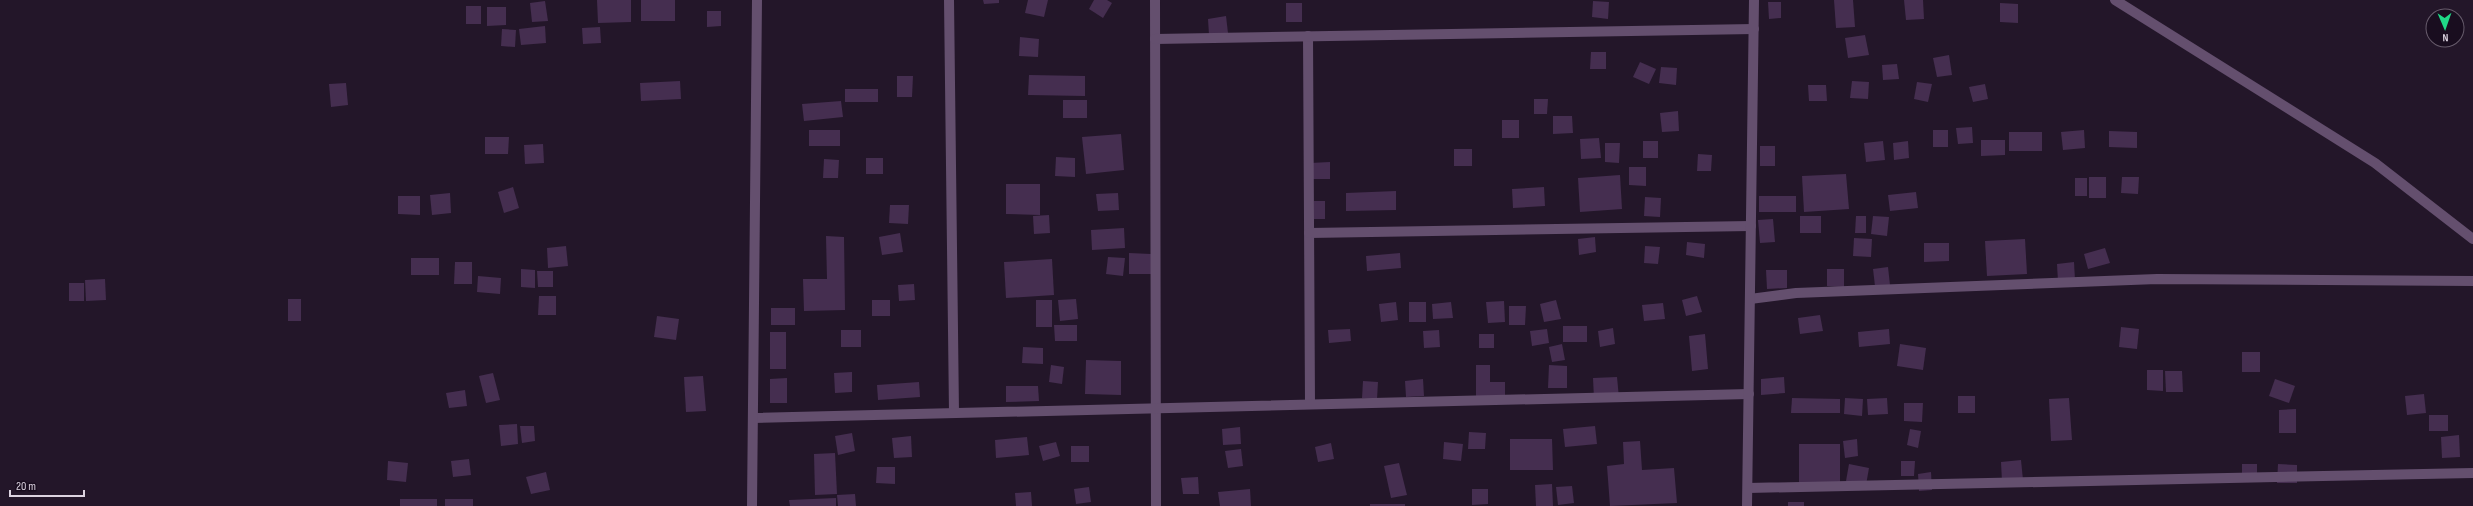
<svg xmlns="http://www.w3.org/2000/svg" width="2473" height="506" font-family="'Sofia Sans Condensed',sans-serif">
<rect width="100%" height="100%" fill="#231629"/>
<g fill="#452e50">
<path d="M597,0H631V22L598,23Z"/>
<rect x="641" y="0" width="34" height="21"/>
<path d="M983,0H999V3L984,4Z"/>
<path d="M1028,0H1048L1044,17L1025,13Z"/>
<path d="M1094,0H1107L1112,3L1103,18L1089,9Z"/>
<path d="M1834,0H1853L1855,27L1836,28Z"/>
<path d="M1904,0H1923L1924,19L1906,20Z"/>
<path d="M545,1L548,21L532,22L530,3Z"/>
<path d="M1593,1L1609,2L1608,19L1592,17Z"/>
<path d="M1768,2H1781V18L1769,19Z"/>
<rect x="1286" y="3" width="16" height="19"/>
<path d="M2000,3L2018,4V23L2000,22Z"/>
<rect x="466" y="6" width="15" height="18"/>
<path d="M487,7H506V25L487,26Z"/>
<path d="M707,11H721V26L707,27Z"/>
<path d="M1226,16L1228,33L1209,35L1208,19Z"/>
<path d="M545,26L546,43L521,45L519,29Z"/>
<path d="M600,27L601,43L583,44L582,28Z"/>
<path d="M502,29L516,30L515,47L501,46Z"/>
<path d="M1865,35L1869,55L1848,58L1845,38Z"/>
<path d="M1020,37L1039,39L1038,57L1019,56Z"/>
<path d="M1591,52H1606V69H1590Z"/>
<path d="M1949,55L1952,75L1937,77L1933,58Z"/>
<path d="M1640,62L1656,69L1649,84L1633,77Z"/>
<path d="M1897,64L1899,79L1883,80L1882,65Z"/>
<path d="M1661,67L1677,68L1676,85L1659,83Z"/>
<path d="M1029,75L1085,76V96L1028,95Z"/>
<path d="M897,76H913L912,97H897Z"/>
<path d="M680,81L681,99L641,101L640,83Z"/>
<path d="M1852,81L1869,82L1868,99L1850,98Z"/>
<path d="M1917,82L1932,84L1928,102L1914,99Z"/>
<path d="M346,83L348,105L331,107L329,84Z"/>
<path d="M1985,84L1988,99L1973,102L1969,87Z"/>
<path d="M1808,85H1826L1827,101H1809Z"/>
<rect x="845" y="89" width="33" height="13"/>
<path d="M1534,99H1548L1547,114H1534Z"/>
<rect x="1063" y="100" width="24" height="18"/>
<path d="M841,101L843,117L804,121L802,104Z"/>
<path d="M1678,111L1679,131L1662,132L1660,113Z"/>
<path d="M1553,116H1572L1573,133L1553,134Z"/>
<rect x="1502" y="120" width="17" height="18"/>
<path d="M1972,127L1973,143L1958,144L1956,128Z"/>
<rect x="809" y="130" width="31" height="16"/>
<rect x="1933" y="130" width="15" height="17"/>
<path d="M2084,130L2085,148L2063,150L2061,132Z"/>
<path d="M2109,131L2137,132V148L2109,147Z"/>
<rect x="2009" y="132" width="33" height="19"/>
<path d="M1121,134L1124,170L1086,174L1082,137Z"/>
<path d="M485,137H509L508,154H485Z"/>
<path d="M1599,138L1601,158L1581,159L1580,139Z"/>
<path d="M1981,140H2005V155L1981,156Z"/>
<rect x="1643" y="141" width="15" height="17"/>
<path d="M1883,141L1885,160L1866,162L1864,143Z"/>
<path d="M1908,141L1909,158L1894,160L1893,143Z"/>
<path d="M1605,143H1620L1619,163L1605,162Z"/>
<path d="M543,144L544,163L525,164L524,145Z"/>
<rect x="1760" y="146" width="15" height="20"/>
<rect x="1454" y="149" width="18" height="17"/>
<path d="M1698,154L1712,155L1711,171H1697Z"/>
<path d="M1056,157L1075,158V177L1055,176Z"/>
<rect x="866" y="158" width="17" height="16"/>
<path d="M824,159L839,160L838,178H823Z"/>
<path d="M1330,162V179H1311L1310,163Z"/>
<path d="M1629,167H1646V186L1629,185Z"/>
<path d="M1846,174L1849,209L1804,212L1802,176Z"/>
<path d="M1620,175L1622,209L1580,212L1578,178Z"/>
<rect x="2089" y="177" width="17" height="21"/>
<path d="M2122,177H2139L2138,194L2121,193Z"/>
<rect x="2075" y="178" width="12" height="18"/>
<path d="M1006,184H1040V215L1006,214Z"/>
<path d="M513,187L519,208L504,213L498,192Z"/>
<path d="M1544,187L1545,206L1513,208L1512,189Z"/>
<path d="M1396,191V210L1346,211V193Z"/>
<path d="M1916,192L1918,208L1890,211L1888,195Z"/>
<path d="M450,193L451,213L432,215L430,195Z"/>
<path d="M1118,193L1119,210L1098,211L1096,194Z"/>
<path d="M398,196H420V215L398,214Z"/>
<rect x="1759" y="196" width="37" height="16"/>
<path d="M1645,197L1661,198L1660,217L1644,216Z"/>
<rect x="1314" y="201" width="11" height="18"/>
<path d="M890,205H909L908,224L889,223Z"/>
<path d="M1049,215L1050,233L1034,234L1033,216Z"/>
<rect x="1800" y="216" width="21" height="17"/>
<path d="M1856,216H1866V233H1855Z"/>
<path d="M1873,216L1889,217L1887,236L1871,234Z"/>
<path d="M1773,219L1775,242L1760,243L1758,220Z"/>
<path d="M1124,228L1125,248L1092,250L1091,230Z"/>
<path d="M900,233L903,252L882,255L879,237Z"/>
<path d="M826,236L844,237L845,310L804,311L803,279H827Z"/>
<path d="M1595,237L1596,252L1579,255L1578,239Z"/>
<path d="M1854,238L1872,239L1871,257L1853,256Z"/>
<path d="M2025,239L2027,274L1987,276L1985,241Z"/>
<path d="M1687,242L1705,244L1704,258L1686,255Z"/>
<path d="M1924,243H1949V261L1924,262Z"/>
<path d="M566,246L568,266L548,268L547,248Z"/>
<path d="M1645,246L1660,247L1658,264L1644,263Z"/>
<path d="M2105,248L2110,263L2088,269L2084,254Z"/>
<path d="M1129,253L1151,254V274H1129Z"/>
<path d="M1400,253L1401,268L1367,271L1366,256Z"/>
<path d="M1108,257L1125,258L1123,276L1106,274Z"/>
<rect x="411" y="258" width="28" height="17"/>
<path d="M1052,259L1054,295L1006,298L1004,262Z"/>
<path d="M455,262H472V284H454Z"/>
<path d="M2074,262L2075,280L2058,282L2057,264Z"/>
<path d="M1888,267L1890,285L1875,286L1873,269Z"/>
<path d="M521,269L535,270V288L521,287Z"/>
<path d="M1827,269H1844V287L1827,286Z"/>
<path d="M1766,270H1787V288L1767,289Z"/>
<path d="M537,271H553V287H538Z"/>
<path d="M478,276L501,278L500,294L477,292Z"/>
<path d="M105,279L106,300L86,301L85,280Z"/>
<rect x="69" y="283" width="15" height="18"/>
<path d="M914,284L915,300L899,301L898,285Z"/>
<path d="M539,296H556V315H538Z"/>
<path d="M1697,296L1702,312L1686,316L1682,300Z"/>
<rect x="288" y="299" width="13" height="22"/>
<path d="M1076,299L1078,319L1060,321L1058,300Z"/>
<rect x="872" y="300" width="18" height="16"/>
<rect x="1036" y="300" width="16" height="27"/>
<path d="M1556,300L1561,319L1544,322L1540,304Z"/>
<path d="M1504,301L1505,322L1488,323L1486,302Z"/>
<path d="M1396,302L1398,320L1381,322L1379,304Z"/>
<rect x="1409" y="302" width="17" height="20"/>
<path d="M1451,302L1453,318L1433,319L1432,304Z"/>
<path d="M1663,303L1665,319L1644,321L1642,305Z"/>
<path d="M1509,306H1526L1525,325H1509Z"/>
<rect x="771" y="308" width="24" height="17"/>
<path d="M1820,315L1823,331L1800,334L1798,318Z"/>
<path d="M657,316L679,319L676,340L654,337Z"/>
<path d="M1054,325H1077V341H1055Z"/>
<rect x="1563" y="326" width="24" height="16"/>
<path d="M2121,327L2139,329L2137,349L2119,347Z"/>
<path d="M1613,328L1615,344L1600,347L1598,331Z"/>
<path d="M1350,329L1351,341L1329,343L1328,330Z"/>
<path d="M1547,329L1549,343L1532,346L1530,331Z"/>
<path d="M1889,329L1890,344L1859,347L1858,332Z"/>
<rect x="841" y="330" width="20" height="17"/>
<path d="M1439,330L1440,347L1424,348L1423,331Z"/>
<rect x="770" y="332" width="16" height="37"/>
<rect x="1479" y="334" width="15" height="14"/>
<path d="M1705,334L1708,369L1692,371L1689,336Z"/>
<path d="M1562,344L1565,360L1552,362L1549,347Z"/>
<path d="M1900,344L1926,348L1923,370L1897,366Z"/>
<path d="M1023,347L1043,348V364L1022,363Z"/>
<rect x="2242" y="352" width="18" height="20"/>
<path d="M1086,360L1121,361V395L1085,394Z"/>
<path d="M1051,365L1064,367L1062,384L1049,382Z"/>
<path d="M1476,365H1490V382H1505V397H1476Z"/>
<path d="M1549,365L1567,366V388H1548Z"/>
<path d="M2147,370H2163V391L2147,390Z"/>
<path d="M2165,371H2182L2183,392H2166Z"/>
<path d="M852,372V392L835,393L834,373Z"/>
<path d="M493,373L500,400L486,403L479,376Z"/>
<path d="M703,376L706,411L686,412L684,377Z"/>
<path d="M1617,377L1619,398L1594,399L1593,378Z"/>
<path d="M1784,377L1785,393L1761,395V379Z"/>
<path d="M787,378V403H770V379Z"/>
<path d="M1423,379L1424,396L1406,397L1405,381Z"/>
<path d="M2275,379L2295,386L2289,403L2269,396Z"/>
<path d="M1363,381L1378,382L1377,399L1362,398Z"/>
<path d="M919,382L920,397L878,400L877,385Z"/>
<path d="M1006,386H1038L1039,401L1006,402Z"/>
<path d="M465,390L467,406L449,408L446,393Z"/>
<path d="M2424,394L2426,413L2407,415L2405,396Z"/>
<rect x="1958" y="396" width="17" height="17"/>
<path d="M1792,398L1840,399V413H1791Z"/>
<path d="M1845,398L1863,399L1862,416L1844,414Z"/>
<path d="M1887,398L1888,414L1868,415L1867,399Z"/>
<path d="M2069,398L2072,440L2051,441L2049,399Z"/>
<path d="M1904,403H1923L1922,422L1904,421Z"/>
<path d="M2296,409V433H2279V410Z"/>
<rect x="2429" y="415" width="19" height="16"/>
<path d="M517,424L518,444L501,446L499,425Z"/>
<path d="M520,426H534L535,441L522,443Z"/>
<path d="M1595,426L1597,444L1565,447L1563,429Z"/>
<path d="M1240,427L1241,444L1223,445L1222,429Z"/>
<path d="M1910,429L1921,431L1918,448L1907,445Z"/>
<path d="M1469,432L1486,433L1485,449H1468Z"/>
<path d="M852,433L855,451L838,455L835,436Z"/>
<path d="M2459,435L2460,457L2442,458L2441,437Z"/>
<path d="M911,436L912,457L894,458L892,438Z"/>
<path d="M1027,437L1029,455L996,458L995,440Z"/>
<path d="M1510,439H1552L1553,470H1510Z"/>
<path d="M1857,439L1858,456L1845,458L1843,441Z"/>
<path d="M1640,441L1642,470L1674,468L1677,503L1610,506L1607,466L1624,464L1623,442Z"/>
<path d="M1056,442L1060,456L1043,461L1039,446Z"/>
<path d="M1444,442L1463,444L1461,461L1443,459Z"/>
<path d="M1331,443L1334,459L1318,462L1315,447Z"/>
<rect x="1799" y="444" width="41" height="39"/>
<rect x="1071" y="446" width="18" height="16"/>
<path d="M1241,449L1243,466L1228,468L1225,451Z"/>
<path d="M835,453L837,494L815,495L814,454Z"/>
<path d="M469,459L471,475L453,477L451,461Z"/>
<path d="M2021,460L2023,480L2002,482L2001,462Z"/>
<path d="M388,461L408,463L406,482L387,480Z"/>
<path d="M1901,461H1915L1914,476H1901Z"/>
<path d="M1399,463L1407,495L1391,498L1384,466Z"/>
<path d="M1849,464L1869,468L1866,485L1846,481Z"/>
<rect x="2242" y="464" width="15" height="18"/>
<path d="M2278,464L2297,465V483H2277Z"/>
<path d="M877,467H895V484L876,483Z"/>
<path d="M546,472L550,490L531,494L526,477Z"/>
<path d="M1931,472L1932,490L1919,491L1918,474Z"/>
<path d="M1198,477L1199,494H1183L1181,478Z"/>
<path d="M1552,484L1553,506H1536L1535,485Z"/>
<path d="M1572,486L1574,503L1558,505L1556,487Z"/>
<path d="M1089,487L1091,502L1076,504L1074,489Z"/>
<path d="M1250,489L1251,506H1220L1218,492Z"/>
<path d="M1472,489H1488V504L1472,505Z"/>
<path d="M1031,492L1032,506H1016L1015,493Z"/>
<path d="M855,494L856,506H838L837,495Z"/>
<path d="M836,498V506H790L789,500Z"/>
<rect x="400" y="499" width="37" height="7"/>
<rect x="445" y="499" width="28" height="7"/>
<rect x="1788" y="502" width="16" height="4"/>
<rect x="1370" y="504" width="35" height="2"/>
</g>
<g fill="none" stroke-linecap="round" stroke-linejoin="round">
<g stroke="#644f6e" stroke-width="10">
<path d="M949,0L954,413"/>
<path d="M1155,0L1156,506"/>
<path d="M2115,0L2375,163L2473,239"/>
<path d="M1308,36L1310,404"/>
<path d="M1155,39L1754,29"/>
<path d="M1309,233L1751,226"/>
<path d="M1750,299L1796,293L2157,279L2473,281"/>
<path d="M753,418L1749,394"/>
<path d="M1748,488L2473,473"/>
<path d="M752,506L757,0"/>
<path d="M1747,506L1754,0"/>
</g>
</g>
<g transform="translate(2445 28) rotate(178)"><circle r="19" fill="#190d1f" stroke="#675c6c"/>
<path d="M0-3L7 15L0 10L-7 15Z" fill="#20d887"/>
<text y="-6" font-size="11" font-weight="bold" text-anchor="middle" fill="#dcd3e0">N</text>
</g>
<path d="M10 490v6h74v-6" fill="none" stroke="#dcd3e0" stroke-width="2"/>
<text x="16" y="490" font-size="12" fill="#dcd3e0" stroke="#190d1f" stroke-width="3" paint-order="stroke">20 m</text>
</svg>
